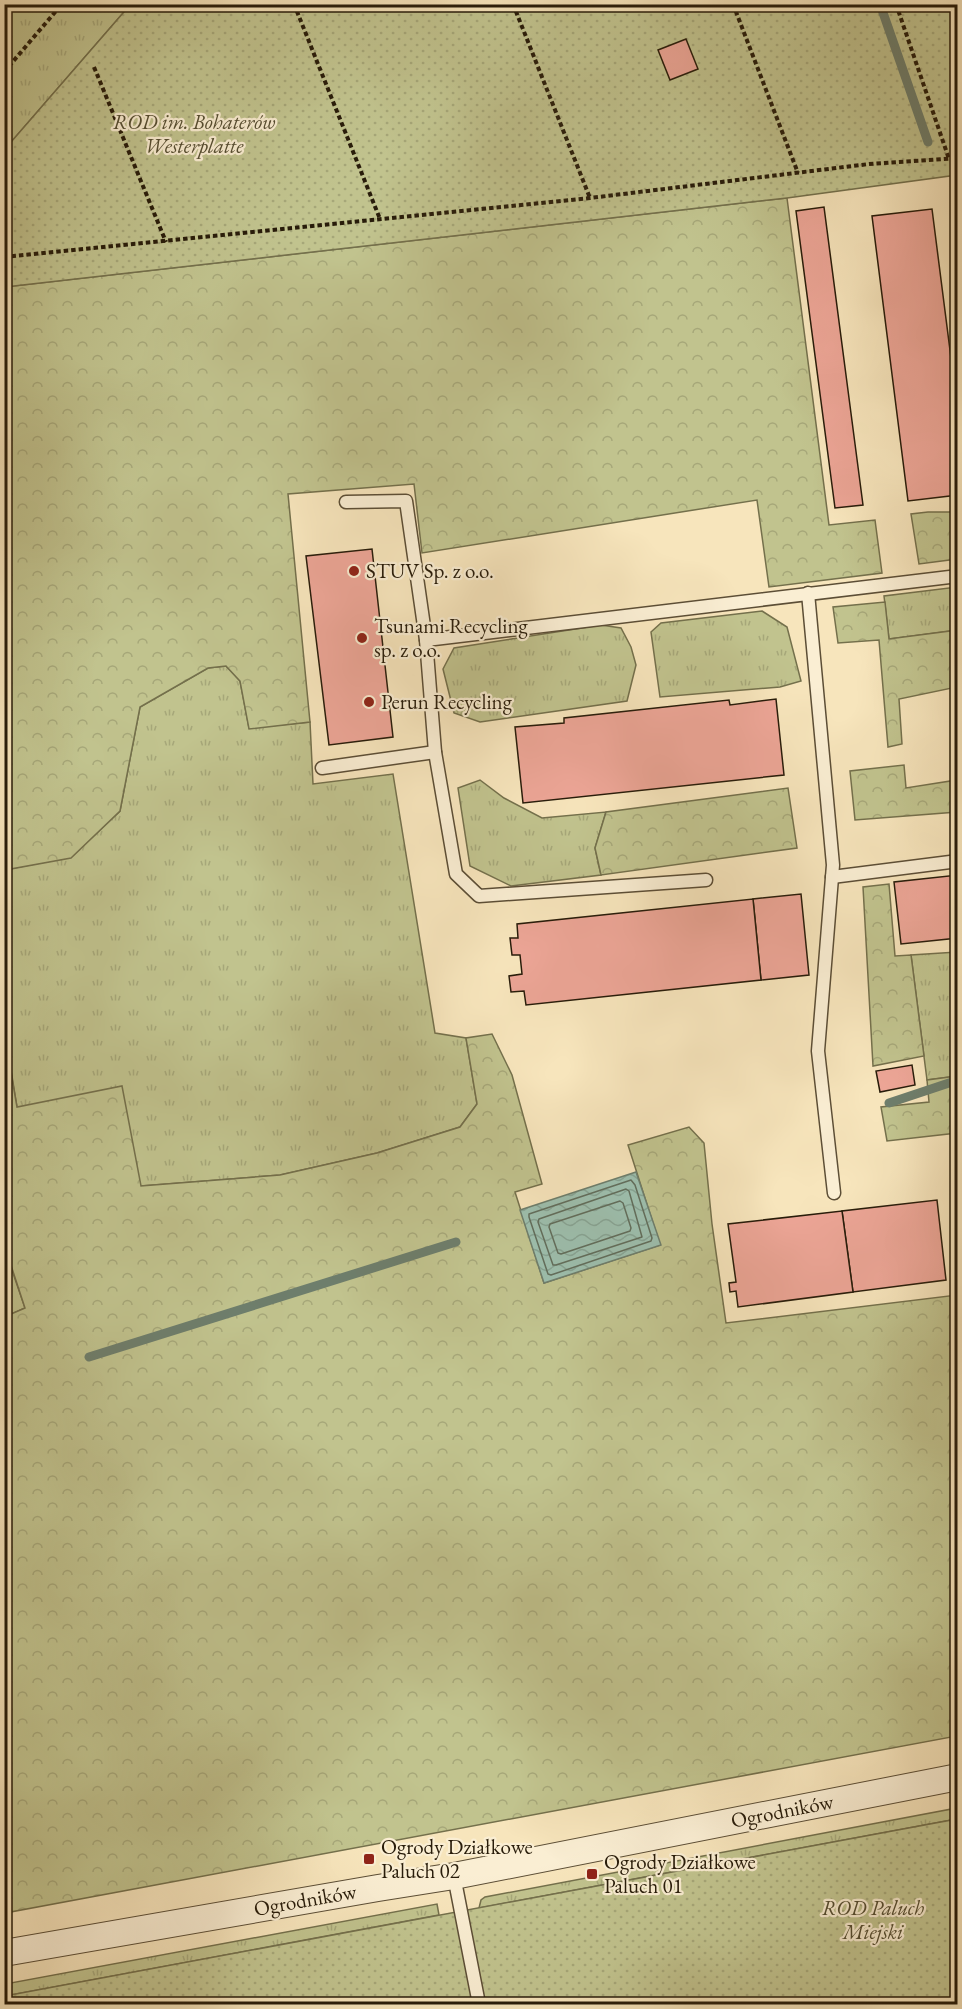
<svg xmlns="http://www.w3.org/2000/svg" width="962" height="2009" font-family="'EB Garamond',serif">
<defs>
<pattern id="grass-tufts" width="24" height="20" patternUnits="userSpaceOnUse" patternTransform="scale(1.5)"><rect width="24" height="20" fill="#c1c38e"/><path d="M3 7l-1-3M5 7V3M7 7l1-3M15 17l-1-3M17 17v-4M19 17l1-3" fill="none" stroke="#a6a779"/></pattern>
<pattern id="forest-crowns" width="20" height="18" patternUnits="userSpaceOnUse" patternTransform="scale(1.5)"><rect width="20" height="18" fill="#c1c38e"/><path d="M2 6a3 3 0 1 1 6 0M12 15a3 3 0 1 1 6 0" fill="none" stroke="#a6a779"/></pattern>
<pattern id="garden-dots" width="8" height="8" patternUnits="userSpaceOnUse" patternTransform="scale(1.5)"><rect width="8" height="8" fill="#c1c38e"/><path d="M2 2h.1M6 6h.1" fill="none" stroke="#a6a779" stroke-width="1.8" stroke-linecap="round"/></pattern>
<pattern id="water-waves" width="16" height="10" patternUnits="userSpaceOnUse" patternTransform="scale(1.5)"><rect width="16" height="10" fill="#9dbfae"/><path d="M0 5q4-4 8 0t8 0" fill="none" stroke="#87a494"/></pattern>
</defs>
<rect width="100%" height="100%" fill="#f7e5bc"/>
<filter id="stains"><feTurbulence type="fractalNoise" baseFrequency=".00333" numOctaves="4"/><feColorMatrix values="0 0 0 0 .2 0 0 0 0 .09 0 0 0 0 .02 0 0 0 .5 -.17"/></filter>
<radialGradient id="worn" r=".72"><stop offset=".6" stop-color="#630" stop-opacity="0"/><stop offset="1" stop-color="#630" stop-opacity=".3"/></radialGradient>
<g fill="url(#grass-tufts)" stroke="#74704c" stroke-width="1.5">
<path d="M5,4L130,5L5,149L4,5Z"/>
<path d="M957,587V630L889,639L884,596Z"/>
<path d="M762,611L787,627L801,681L780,687L660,697L651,632L661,623Z"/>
<path d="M601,625L621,628L631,647L636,665L627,701L480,722L454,713L443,669L454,648Z"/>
<path d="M226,666L240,681L249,728L310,722L313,784L393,774L435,1033L466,1038L477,1104L460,1127L377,1153L280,1175L140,1186L17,1107L5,1033L4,870L71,857L120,811L140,707L208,668Z"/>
<path d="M480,780L504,798L542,818L606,812L595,848L601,875L511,886L470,866L458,788Z"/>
<path d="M957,952V1076L927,1080L911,955Z"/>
<path d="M4,1247L25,1308L5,1317H4Z"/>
<path d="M957,1808V1819L479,1908L481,1900L485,1897Z"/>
<path d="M437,1904L439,1915L5,1996V1984Z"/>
</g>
<g fill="url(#forest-crowns)" stroke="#74704c" stroke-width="1.5">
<path d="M787,198L829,525L875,520L882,573L769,587L757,500L422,553L414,484L288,494L310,722L249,729L240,681L226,666L208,668L140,707L120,811L71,858L5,870V287Z"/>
<path d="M928,512H957V559L919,564L911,514Z"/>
<path d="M885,602L889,639L958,630L957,687L899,699L902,744L888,747L879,640L838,643L833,607Z"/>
<path d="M904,765L906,788L957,780V812L855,820L850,771Z"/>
<path d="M788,788L797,848L601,875L595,848L606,812Z"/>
<path d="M889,884L895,956L911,955L924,1056L873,1066L863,887Z"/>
<path d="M4,1033L17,1107L122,1086L141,1186L280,1175L377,1153L460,1127L477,1104L466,1038L492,1034L512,1075L542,1184L515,1192L544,1283L660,1245L628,1145L689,1127L704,1143L712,1224L726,1323L957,1295V1736L5,1913L4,1317L25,1308L5,1247Z"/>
<path d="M957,1076V1133L887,1141L881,1107L929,1102L927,1080Z"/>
</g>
<g fill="url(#garden-dots)" stroke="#74704c" stroke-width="1.5">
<path d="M130,5H957V175L787,198L5,287V149Z"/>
<path d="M957,1819V2004H5V1996Z"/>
</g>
<path fill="url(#water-waves)" stroke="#6e7e6c" stroke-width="1.5" d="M636,1172L661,1245L544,1283L520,1210Z"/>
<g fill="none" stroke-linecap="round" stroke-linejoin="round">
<g stroke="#626e5c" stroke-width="1.5">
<path d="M631,1180L635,1185L652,1238L651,1241L551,1275L548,1274L529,1217V1214Z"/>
<path d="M626,1189L629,1191L642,1237L556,1265H553L538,1222L539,1219Z"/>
<path d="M620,1201L623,1203L631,1228L630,1231L561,1254L558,1253L549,1227L550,1224Z"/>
</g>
<g stroke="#6e7e6c" stroke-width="9">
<path d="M880,4L928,142"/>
<path d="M889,1103L958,1080"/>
<path d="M89,1357L456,1242"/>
</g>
</g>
<g fill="#eca596" stroke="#281c0a" stroke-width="1.5">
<path d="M686,39L698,69L670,80L658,50Z"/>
<path d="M824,207L863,505L835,508L796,211Z"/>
<path d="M932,209L958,413V495L908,501L872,216Z"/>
<path d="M372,549L393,737L329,745L306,556Z"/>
<path d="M776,699L784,775L523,803L515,727L564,723V718L729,700L730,705Z"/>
<path d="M958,875V938L901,944L894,882Z"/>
<path d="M801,894L809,975L761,980L753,899Z"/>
<path d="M753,899L761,980L526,1005L524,991L511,992L509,976L522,974L520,955H512L510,938H518L517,924Z"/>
<path d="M912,1065L915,1085L880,1092L876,1071Z"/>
<path d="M937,1200L946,1280L853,1292L842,1211Z"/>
<path d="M842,1211L853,1292L738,1307L736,1291L730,1292L729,1283L736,1282L728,1224Z"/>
</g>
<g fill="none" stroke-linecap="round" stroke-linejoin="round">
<g stroke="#5c4e36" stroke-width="15">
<g id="service">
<path d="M346,502L406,501L426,640L435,752L456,874L479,896L706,880"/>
<path d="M808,593L833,865L818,1051L834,1193"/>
<path d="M426,640L958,576"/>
<path d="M322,768L435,752"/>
<path d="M832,877L958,861"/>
<path d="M454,1876L479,2004"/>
</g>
</g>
<g stroke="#5c4e36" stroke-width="28">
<path id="minor" d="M4,1953L378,1888L454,1876L958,1777"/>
</g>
<g stroke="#281c0a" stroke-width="4" stroke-dasharray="4.5 3" stroke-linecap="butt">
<path d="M294,4L380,219"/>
<path d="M513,4L590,198"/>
<path d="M733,4L798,173"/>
<path d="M896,4L949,159"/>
<path d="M94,67L166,242"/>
<path d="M4,72L62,4"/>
<path d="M4,257L590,198L869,164L958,158"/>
</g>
<use href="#service" stroke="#faeed3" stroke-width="12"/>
<use href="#minor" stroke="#faeed3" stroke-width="26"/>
</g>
<g fill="#8f2418" stroke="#faeed3" stroke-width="2">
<circle cx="354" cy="571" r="6"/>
<circle cx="362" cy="638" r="6"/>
<circle cx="369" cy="702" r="6"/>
<rect x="363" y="1853" width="12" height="12" rx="3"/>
<rect x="586" y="1868" width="12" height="12" rx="3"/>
</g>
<g text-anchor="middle" stroke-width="4.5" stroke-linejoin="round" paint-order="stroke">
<g font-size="21" font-style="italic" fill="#564e32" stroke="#faeed3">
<text x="194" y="129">ROD im. Bohaterów<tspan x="194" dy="24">Westerplatte</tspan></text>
<text x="873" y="1915">ROD Paluch<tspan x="873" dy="24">Miejski</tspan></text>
</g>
<g font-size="21" fill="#281c0a" stroke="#faeed3" text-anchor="start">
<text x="366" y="578">STUV Sp. z o.o.</text>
<text x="374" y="633">Tsunami Recycling<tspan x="374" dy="24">sp. z o.o.</tspan></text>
<text x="381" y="709">Perun Recycling</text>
<text x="381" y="1854">Ogrody Działkowe<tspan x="381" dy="24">Paluch 02</tspan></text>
<text x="604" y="1869">Ogrody Działkowe<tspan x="604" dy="24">Paluch 01</tspan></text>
</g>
<g font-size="21" fill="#281c0a" stroke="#faeed3">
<text transform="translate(782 1811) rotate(-11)" y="7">Ogrodników</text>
<text transform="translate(305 1900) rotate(-10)" y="7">Ogrodników</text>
</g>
</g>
<rect width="962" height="2009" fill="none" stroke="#f7e5bc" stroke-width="24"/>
<rect x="6" y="6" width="950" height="1997" fill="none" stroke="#281c0a" stroke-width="3"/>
<rect x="12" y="12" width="938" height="1985" fill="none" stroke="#281c0a" stroke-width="1.5"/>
<rect width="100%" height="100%" filter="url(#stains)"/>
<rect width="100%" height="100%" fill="url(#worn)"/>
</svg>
